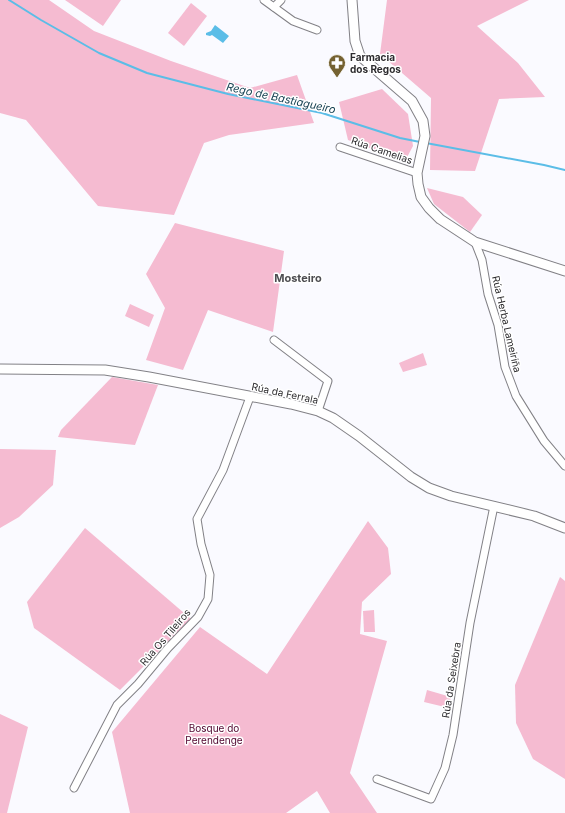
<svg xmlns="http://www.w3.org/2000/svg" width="565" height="813" font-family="Inter,sans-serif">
<rect width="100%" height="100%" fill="#fafaff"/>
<g fill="#f5bbd1">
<path d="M0,0H49L94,31L171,61L250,88L297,75L314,123L229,135L204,143L174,215L98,206L26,120L0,113Z"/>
<path d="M65,0H121L103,26Z"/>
<path d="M387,0H529L477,26L518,63L545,97L499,99L475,171L430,170L431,98L380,54Z"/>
<path d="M191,3L207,16L184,46L168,33Z"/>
<path d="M382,89L408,114L413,146L405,161L348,140L339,102Z"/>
<path d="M427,188L463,197L482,215L470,232L434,204Z"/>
<path d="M175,223L284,251L273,332L208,310L183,370L146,360L165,308L146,274Z"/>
<path d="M130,304L154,315L149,327L125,316Z"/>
<path d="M423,353L427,365L403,372L399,363Z"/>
<path d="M112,377L158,385L135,445L58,437L61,430Z"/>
<path d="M0,449L56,450L53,485L19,517L0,528Z"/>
<path d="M368,521L388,548L391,574L362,602L360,634L387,641L350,773L377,813H330L317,791L286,813H130L112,732L200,627L267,674Z"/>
<path d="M85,528L191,619L120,690L34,628L27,602Z"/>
<path d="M560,577L565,581V779L533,759L516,723L515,685Z"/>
<path d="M374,610L375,632H364L363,611Z"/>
<path d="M427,690L451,697L449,708L424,702Z"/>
<path d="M0,714L28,727L7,813H0Z"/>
</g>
<path fill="#5bbde7" d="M215,25L229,36L223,43L212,35L210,36L206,35V33L211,31Z"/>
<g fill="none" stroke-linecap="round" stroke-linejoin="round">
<g stroke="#5bbde7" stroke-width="2">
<path d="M9,0L41,20L99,53L147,73L228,94L322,113L400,138L420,142"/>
<path d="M426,143L544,165L565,170"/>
</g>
<g stroke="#828186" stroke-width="9">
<g id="minor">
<path d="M264,0L293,21L317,30"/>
<path d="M274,7L281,0"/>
<path d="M340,147L417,173"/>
<path d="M475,242L482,260L488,294L498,325L505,367L516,396L544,441L565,466"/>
<path d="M274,340L328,381L318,411"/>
<path d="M377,779L431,799L445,768L453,735L470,623L494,506"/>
<path d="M74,788L117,705L138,684L168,648L198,617L208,599L210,575L201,544L197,519L223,470L250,397"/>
</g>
</g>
<g stroke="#828186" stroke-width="11">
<g id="tertiary">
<path d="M352,0L355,41L360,56L412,101L423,121L425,136L417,173L418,184L421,197L429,208L440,219L475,242L565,271"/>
<path d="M0,369L105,370L149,377L291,404L318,411L333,418L359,436L411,477L429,488L451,496L534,516L565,528"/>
</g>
</g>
<use href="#minor" stroke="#fff" stroke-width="7"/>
<use href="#tertiary" stroke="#fff" stroke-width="9"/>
</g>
<defs>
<g id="pharmacy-pin" transform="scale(0.9)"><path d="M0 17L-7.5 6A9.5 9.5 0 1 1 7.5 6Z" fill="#756231" stroke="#fff"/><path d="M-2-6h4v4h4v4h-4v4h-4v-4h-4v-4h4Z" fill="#fff"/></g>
</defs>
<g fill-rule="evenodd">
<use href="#pharmacy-pin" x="337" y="63"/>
</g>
<g text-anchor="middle" stroke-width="3" stroke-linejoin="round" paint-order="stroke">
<g font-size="10" font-weight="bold" fill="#2d2c2f" stroke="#fff" text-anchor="start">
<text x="350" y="61">Farmacia<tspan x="350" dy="12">dos Regos</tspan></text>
</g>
<g font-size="10" fill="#2d2c2f" stroke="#fff">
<text transform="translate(382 150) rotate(19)" y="4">Rúa Camelias</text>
<text transform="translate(507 324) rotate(77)" y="4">Rúa Herba Lameiriña</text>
<text transform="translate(285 393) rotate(12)" y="4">Rúa da Ferrala</text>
<text transform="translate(165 637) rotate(-49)" y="4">Rúa Os Tileiros</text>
<text transform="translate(451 680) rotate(-81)" y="4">Rúa da Seixebra</text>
</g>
<g font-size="10" fill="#50042e" stroke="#fff">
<text x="214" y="732">Bosque do<tspan x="214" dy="12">Perendenge</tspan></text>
</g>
<g font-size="11" font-style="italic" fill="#164152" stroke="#fff">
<text transform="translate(281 98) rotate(12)" y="4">Rego de Bastiagueiro</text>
</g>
<g font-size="11" font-weight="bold" fill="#4d4d51" stroke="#fff">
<text x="298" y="282">Mosteiro</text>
</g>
</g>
</svg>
